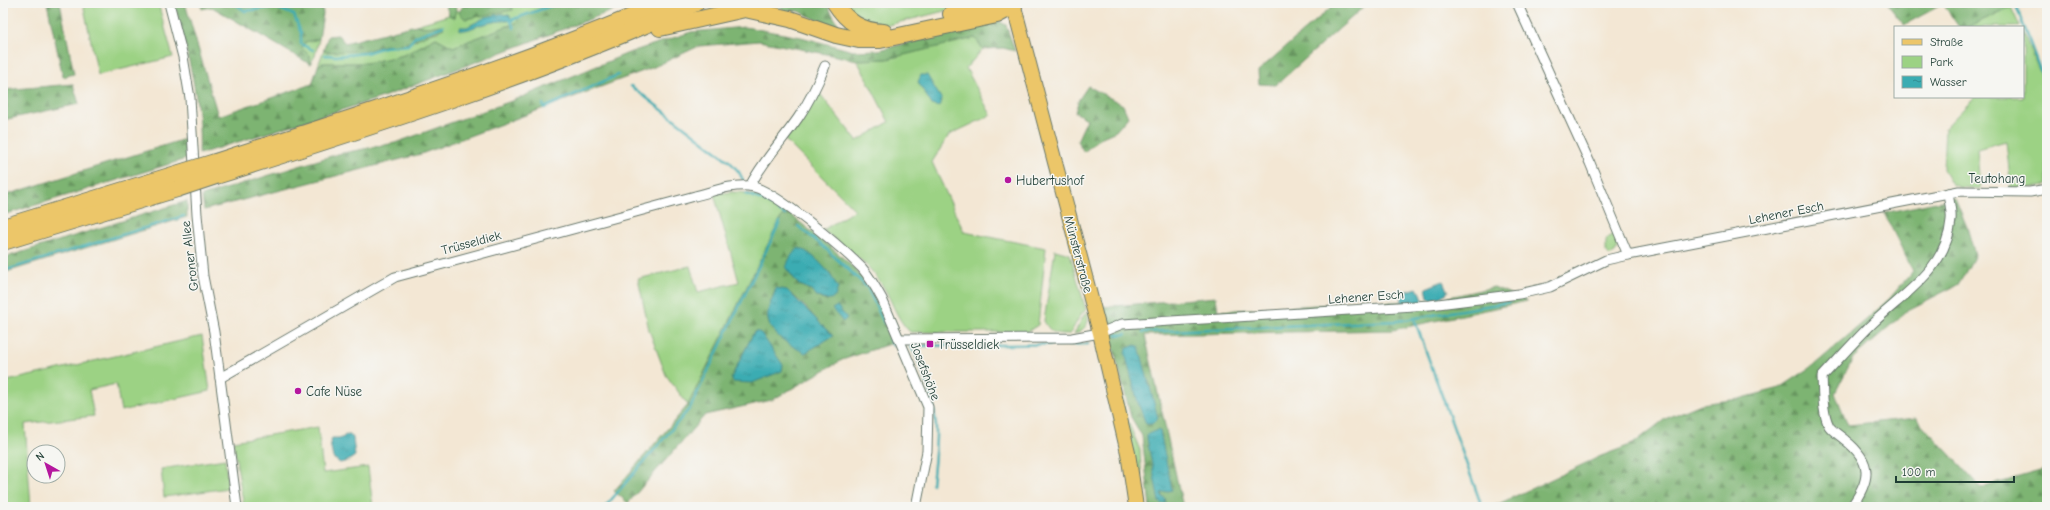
<svg xmlns="http://www.w3.org/2000/svg" width="2050" height="510" font-family="'Comic Neue',sans-serif">
<defs>
<pattern id="forest-firs" width="22" height="20" patternUnits="userSpaceOnUse"><rect width="22" height="20" fill="#7db472"/><path d="M5 1l3.5 6h-7zM16 11l3.5 6h-7z" fill="#66945e"/></pattern>
<pattern id="water-ripples" width="26" height="14" patternUnits="userSpaceOnUse"><rect width="26" height="14" fill="#3aacb2"/><path d="M2 4q2-2 4 0t4 0M15 11q2-2 4 0t4 0" fill="none" stroke="#308d92"/></pattern>
</defs>
<rect width="100%" height="100%" fill="#f6f6f2"/>
<filter id="ink" filterUnits="userSpaceOnUse"><feTurbulence type="fractalNoise" baseFrequency=".025" numOctaves="2"/><feDisplacementMap in="SourceGraphic" scale="8" xChannelSelector="R" yChannelSelector="G"/><feConvolveMatrix kernelMatrix="1 2 1 2 8 2 1 2 1" color-interpolation-filters="sRGB"/></filter>
<filter id="wash" filterUnits="userSpaceOnUse"><feTurbulence type="fractalNoise" baseFrequency=".012" numOctaves="4" result="noise"/><feDisplacementMap in="SourceGraphic" scale="16" xChannelSelector="R" yChannelSelector="G"/><feGaussianBlur stdDeviation="0.9" result="paint"/><feColorMatrix in="noise" values="0 0 0 0 0 0 0 0 0 0 0 0 0 0 0 0 0 1.4 0 .05"/><feComposite in="paint" operator="in"/></filter>
<g filter="url(#wash)">
<rect width="100%" height="100%" fill="#f3e7d4"/>
<g fill="#9cd284" stroke="#5e885c">
<path d="M83,3H158L173,57L98,75Z"/>
<path d="M511,3H553L517,18L518,22L453,47L436,38L404,55L367,63H323L318,66L324,49L326,52L386,45L397,47L412,42L422,36L438,32L442,25L427,27L416,25L449,15L455,18L456,8L459,12L513,10Z"/>
<path d="M844,3H977L884,26C865,23 855,18 844,3Z"/>
<path d="M2011,7L2020,27H1968Z"/>
<path d="M2023,33L2047,89V185L2011,189L2006,141L1977,149L1980,189L1959,187L1952,184L1943,169L1945,128L1975,97H2023Z"/>
<path d="M975,37L983,49L966,68L991,115L949,135L932,162L964,232L1046,248L1038,325L1027,332H910C895,318 892,298 880,282C866,260 843,246 823,230L855,210L785,140L817,90L857,141L889,122L857,60L887,59Z"/>
<path d="M319,39L315,56L310,64V56L302,48L305,42Z"/>
<path d="M731,192C756,192 765,197 785,210L688,405L666,375L649,330L638,279L690,266L698,292L739,282L714,194Z"/>
<path d="M1611,235H1615L1620,243L1615,253L1609,256L1606,252V240Z"/>
<path d="M1055,250L1070,254L1086,310L1081,314L1070,334C1056,334 1051,334 1044,321Z"/>
<path d="M1087,312C1091,324 1084,330 1074,334L1084,315Z"/>
<path d="M202,336L210,391L121,411L116,384L89,390L94,416L25,424L31,507H3V382Z"/>
<path d="M1109,339L1126,417L1140,450L1143,507H1140Z"/>
<path d="M318,427L323,473L368,467L373,507H244L233,441Z"/>
<path d="M225,459L228,488L164,497L161,469Z"/>
</g>
<g fill="url(#forest-firs)" stroke="#4e7853" fill-rule="evenodd">
<path d="M47,3H60L74,74L63,77Z"/>
<path d="M174,3H185L218,116L312,84L318,66L323,63H367L404,55L436,38L453,47L518,22L517,18L553,3H633L380,98L199,154C202,102 187,52 174,3Z"/>
<path d="M200,3H322L323,14L319,39L305,42L302,48L310,56V64L212,7L202,9Z"/>
<path d="M445,3H455L456,8L455,18L449,15Z"/>
<path d="M465,3H511L513,10L465,19L459,12Z"/>
<path d="M775,3H826L838,24L835,28L798,11H784Z"/>
<path d="M1336,3H1368L1276,85L1259,84L1258,71Z"/>
<path d="M1892,3H2010L2011,7L1968,27H1959L1943,4L1904,25L1888,5Z"/>
<path d="M998,21L1006,25L1015,51L1003,48L983,49L975,38L887,59L857,60L759,41L699,46L654,67L421,154L204,210L202,196L338,154L395,143L517,99L631,52L691,32L745,27L801,37L853,51L879,50Z"/>
<path d="M416,25L427,27L442,25L444,28L396,47L386,45L365,51L326,52L324,49L328,36L338,35L345,43Z"/>
<path d="M73,84L79,104L3,120V90Z"/>
<path d="M1088,86L1123,105L1128,117L1116,131L1100,138L1084,152L1077,141L1087,119L1075,112L1079,99Z"/>
<path d="M185,139L186,159L3,215V196Z"/>
<path d="M1955,198L1967,227L1975,255L1959,284L1908,310L1853,358L1835,393L1848,425L1916,418L1981,488L2041,471L2047,466V507H1492L1601,456L1633,444L1665,419L1701,404L1739,399L1780,388L1813,366L1866,320L1890,298L1913,271L1884,213Z"/>
<path d="M187,201V217L3,273V258Z"/>
<path d="M785,210C811,232 847,257 868,284C881,300 887,323 895,342L842,360L772,400L705,415L628,503L614,491L688,405ZM786,268L827,301C816,299 811,288 799,285ZM776,288C801,293 814,321 833,336L802,351C787,342 765,333 768,312C769,304 774,296 776,288ZM761,333L782,365L731,378L753,334Z"/>
<path d="M1494,287L1527,301L1393,330L1145,335L1183,507H1150L1142,436L1131,417L1103,307L1216,297L1218,311L1367,302H1427Z"/>
</g>
<g fill="url(#water-ripples)" stroke="#2c7473">
<path d="M501,14L509,15L513,21C502,20 491,22 481,25C473,27 468,31 460,30V27H467L486,17Z"/>
<path d="M921,75H927L942,100L940,107L932,105L918,82Z"/>
<path d="M799,248C815,254 831,273 838,288L835,297C818,306 816,289 799,285L786,268C788,260 792,253 799,248Z"/>
<path d="M1443,281L1448,292L1443,296L1431,300L1428,297L1426,288Z"/>
<path d="M776,288L787,290L833,336L805,353C790,345 764,332 768,312C769,304 774,296 776,288Z"/>
<path d="M1417,288L1423,299L1422,301L1403,303L1401,300L1404,292Z"/>
<path d="M837,306L847,318L843,322L832,309Z"/>
<path d="M756,331L761,333L783,365L782,371L752,383L733,382L731,378L753,334Z"/>
<path d="M1135,345L1139,346L1158,418L1152,424H1146L1138,403L1125,353L1126,349Z"/>
<path d="M1158,430L1160,431L1172,490L1161,493L1162,497L1165,498L1166,503L1162,504L1159,502L1147,438V435Z"/>
<path d="M345,435H351L353,438L355,456L348,461L340,463L333,458L330,443L332,438H342Z"/>
</g>
<g fill="none" stroke-linecap="round" stroke-linejoin="round">
<g stroke="#3aacb2" stroke-width="2.5">
<path d="M234,3L245,11L275,7L294,15L301,33V44L313,50"/>
<path d="M2015,3L2047,88"/>
<path d="M510,19L514,28"/>
<path d="M511,20L559,3"/>
<path d="M325,55L336,56L366,53L384,47L408,45L416,36L443,26"/>
<path d="M631,86L730,162L739,172L743,180"/>
<path d="M543,104L544,108L618,75"/>
<path d="M746,194L767,202L785,215"/>
<path d="M798,226L824,247L867,287L884,323"/>
<path d="M3,271L184,216"/>
<path d="M1414,318L1482,507"/>
<path d="M1143,332L1398,321L1509,302"/>
<path d="M1116,335L1126,334"/>
<path d="M889,339L893,346"/>
<path d="M910,346L1088,344"/>
<path d="M910,346C916,353 919,363 922,371C941,414 937,439 932,484"/>
<path d="M605,507L690,408L780,222"/>
</g>
</g>
</g>
<g filter="url(#ink)">
<g fill="none" stroke-linecap="round" stroke-linejoin="round">
<g stroke="#69786c" stroke-width="11">
<g id="street">
<path d="M169,3L183,57L190,98L197,215L203,276L214,332L237,507"/>
<path d="M1517,3L1590,163L1628,255"/>
<path d="M750,186C763,161 782,141 798,118C809,102 818,83 825,66"/>
<path d="M900,339L1072,338L1100,333L1122,324L1430,305L1519,294L1550,287L1606,260L1628,255L1959,191L2030,192L2047,189"/>
<path d="M220,378L395,277L695,196C712,192 731,184 749,186C772,187 844,250 862,268C870,277 876,288 882,299L928,407L927,451L916,507"/>
<path d="M1851,507C1871,480 1873,462 1845,440C1841,436 1832,431 1829,426C1822,412 1823,392 1822,377C1839,359 1856,339 1874,322C1906,292 1947,268 1951,220C1952,212 1949,201 1948,193"/>
</g>
</g>
<g stroke="#69786c" stroke-width="16">
<path id="primary" d="M1013,3L1100,333L1128,453L1136,507"/>
</g>
<g stroke="#69786c" stroke-width="18">
<g id="highway">
<path d="M835,3C847,22 861,31 884,32"/>
<path d="M951,14L994,3"/>
<path d="M660,28L745,9L790,19L836,35L859,40H880L997,15L1014,6"/>
<path d="M215,162C321,128 427,94 531,56C575,39 620,23 663,3"/>
<path d="M216,176C378,125 541,73 696,3"/>
<path d="M3,227L176,174"/>
<path d="M3,242L177,189"/>
</g>
</g>
<use href="#street" stroke="#fff" stroke-width="9"/>
<use href="#primary" stroke="#ecc669" stroke-width="14"/>
<use href="#highway" stroke="#ecc669" stroke-width="16"/>
<g stroke="#69786c" stroke-width="18" stroke-linecap="butt">
<g id="highway-bridge">
<path d="M176,174L215,162"/>
<path d="M177,189L216,176"/>
</g>
</g>
<use href="#highway-bridge" stroke="#ecc669" stroke-width="16"/>
</g>
</g>
<g fill="#b5179e" stroke="#f6f6f2" stroke-width="1.5">
<circle cx="1008" cy="180" r="4"/>
<rect x="926" y="340" width="8" height="8" rx="2"/>
<circle cx="298" cy="391" r="4"/>
</g>
<g text-anchor="middle" stroke-width="3" stroke-linejoin="round" paint-order="stroke">
<g font-size="13" fill="#1f3d34" stroke="#f6f6f2">
<text x="1997" y="183">Teutohang</text>
<text transform="translate(1786 212) rotate(-11)" y="5">Lehener Esch</text>
<text transform="translate(471 242) rotate(-15)" y="5">Trüsseldiek</text>
<text transform="translate(1079 254) rotate(75)" y="5">Münsterstraße</text>
<text transform="translate(189 256) rotate(-97)" y="5">Groner Allee</text>
<text transform="translate(1366 296) rotate(-4)" y="5">Lehener Esch</text>
<text transform="translate(926 371) rotate(69)" y="5">Josefshöhe</text>
</g>
<g font-size="13" fill="#1f3d34" stroke="#f6f6f2" text-anchor="start">
<text x="1016" y="185">Hubertushof</text>
<text x="938" y="349">Trüsseldiek</text>
<text x="306" y="396">Cafe Nüse</text>
</g>
</g>
<rect width="2050" height="510" fill="none" stroke="#f6f6f2" stroke-width="16"/>
<rect x="1894" y="26" width="130" height="72" fill="#f6f6f2" stroke="#a0aca6"/>
<rect x="1902" y="39" width="20" height="6" fill="#ecc669" stroke="#a0aca6"/>
<text x="1930" y="46" font-size="12" fill="#1f3d34">Straße</text>
<rect x="1902" y="56" width="20" height="12" fill="#9cd284" stroke="#a0aca6"/>
<text x="1930" y="66" font-size="12" fill="#1f3d34">Park</text>
<rect x="1902" y="76" width="20" height="12" fill="url(#water-ripples)" stroke="#a0aca6"/>
<text x="1930" y="86" font-size="12" fill="#1f3d34">Wasser</text>
<g transform="translate(46 464) rotate(321)"><circle r="19" fill="#f6f6f2" stroke="#a0aca6"/>
<path d="M0-3L7 15L0 10L-7 15Z" fill="#b5179e"/>
<text y="-6" font-size="11" font-weight="bold" text-anchor="middle" fill="#1f3d34">N</text>
</g>
<path d="M1896 476v6h118v-6" fill="none" stroke="#1f3d34" stroke-width="2"/>
<text x="1902" y="476" font-size="12" fill="#1f3d34" stroke="#f6f6f2" stroke-width="3" paint-order="stroke">100 m</text>
</svg>
